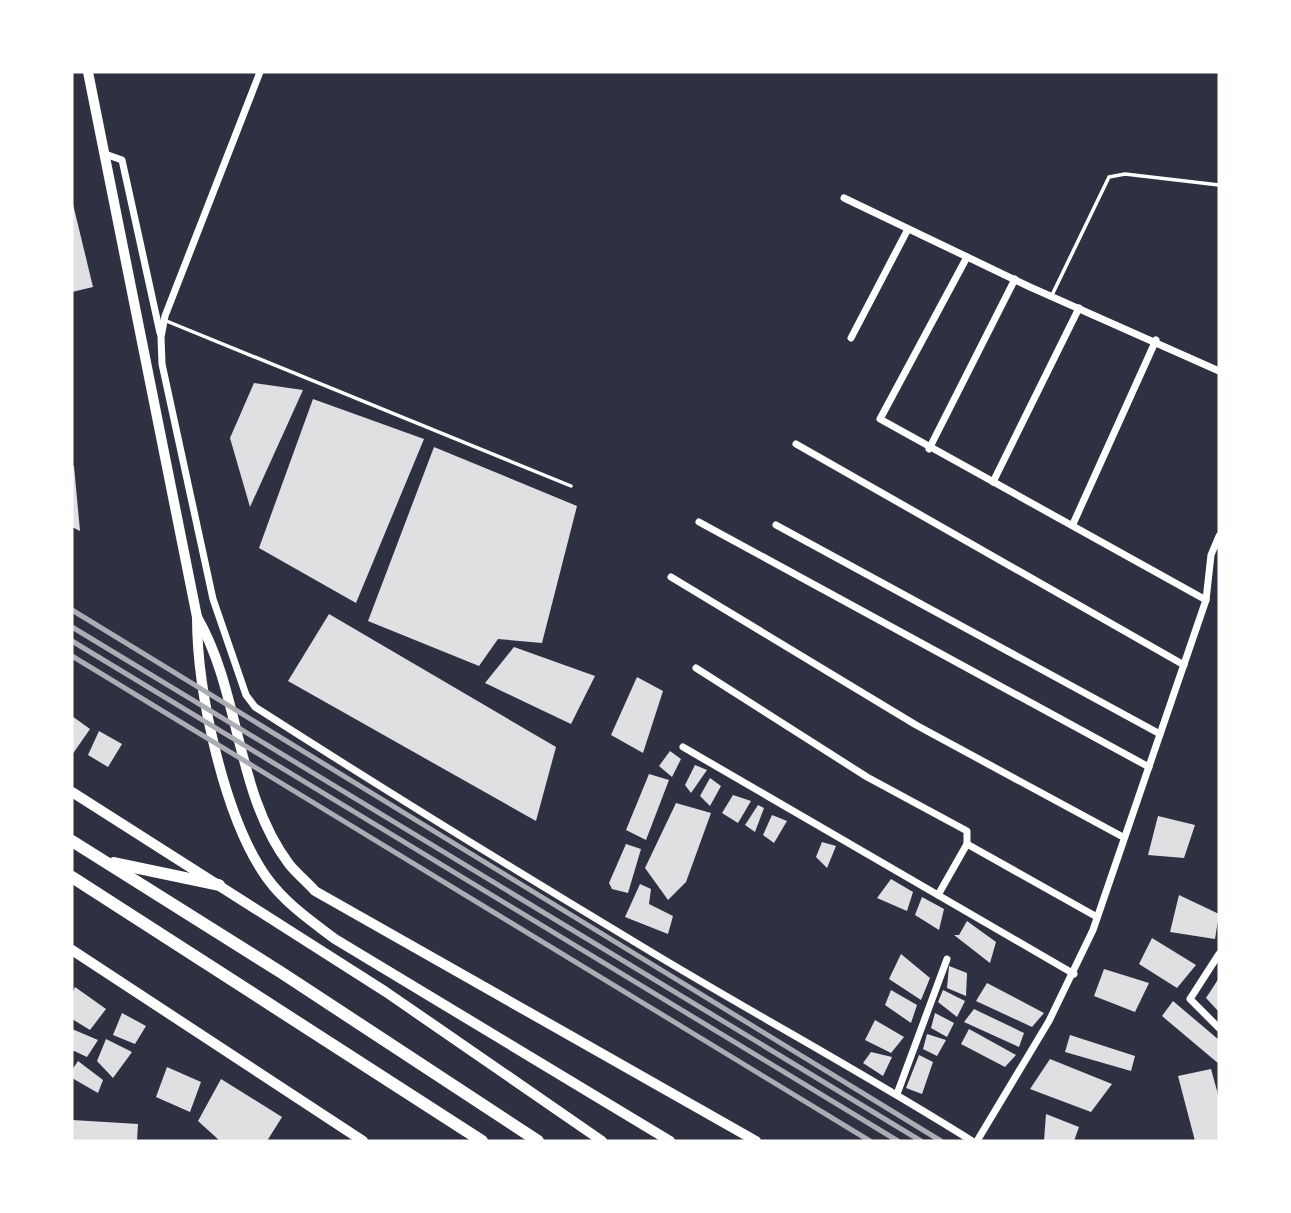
<svg xmlns="http://www.w3.org/2000/svg" width="1291" height="1213" font-family="'Roboto Condensed',sans-serif">
<rect width="100%" height="100%" fill="#2d3142"/>
<g fill="#e0e0e3">
<path d="M72,200L93,287L72,292Z"/>
<path d="M254,383L303,390L250,507L230,438Z"/>
<path d="M313,399L424,439L356,603L259,548Z"/>
<path d="M434,447L577,506L542,643L498,639L479,666L368,621Z"/>
<path d="M72,466H74L80,531L72,527Z"/>
<path d="M329,614L556,747L536,821L288,681Z"/>
<path d="M514,647L595,676L571,724L485,683Z"/>
<path d="M637,677L663,691L643,753L611,735Z"/>
<path d="M72,716L90,729L72,755Z"/>
<path d="M99,731L122,744L108,767L88,755Z"/>
<path d="M670,751L681,759L672,777L659,766Z"/>
<path d="M695,765L707,770L691,793L685,785Z"/>
<path d="M649,774L669,780L646,840L626,830Z"/>
<path d="M710,778L721,786L710,806L700,796Z"/>
<path d="M733,795L751,801L738,823L722,813Z"/>
<path d="M676,803L711,813L686,882L668,900L645,868Z"/>
<path d="M758,805L764,808L755,832L745,825Z"/>
<path d="M772,815L787,821L774,843L763,835Z"/>
<path d="M1158,816L1195,825L1184,858L1148,855Z"/>
<path d="M822,842L836,846L827,868L816,857Z"/>
<path d="M626,844L641,849L628,893L612,889L609,883Z"/>
<path d="M891,879L913,892L907,911L877,898Z"/>
<path d="M640,884L651,889L649,904L673,916L668,934L625,917Z"/>
<path d="M1179,895L1219,914L1215,939L1170,932Z"/>
<path d="M922,897L944,909L939,930L915,915Z"/>
<path d="M967,921L996,942L990,963L954,935H959Z"/>
<path d="M1152,938L1196,965L1177,988L1139,964Z"/>
<path d="M901,954L930,978L921,1000L889,979Z"/>
<path d="M949,966L967,973L966,996L947,988Z"/>
<path d="M1104,969L1149,983L1135,1012L1094,996Z"/>
<path d="M1219,978V1012L1206,998Z"/>
<path d="M987,983L1044,1013L1032,1027L976,1001Z"/>
<path d="M75,987L106,1009L90,1030L72,1019V994Z"/>
<path d="M891,990L917,1005L911,1023L885,1005Z"/>
<path d="M943,990L965,1001L957,1017L938,1002Z"/>
<path d="M1173,1001L1219,1040V1064L1162,1016Z"/>
<path d="M974,1009L1024,1033L1019,1047L964,1022Z"/>
<path d="M122,1013L146,1026L135,1044L113,1035Z"/>
<path d="M935,1013L954,1023L947,1037L931,1028Z"/>
<path d="M875,1020L904,1037L891,1053L865,1040Z"/>
<path d="M72,1029L98,1040L87,1057L72,1050Z"/>
<path d="M969,1029L1016,1055L1005,1067L961,1044Z"/>
<path d="M927,1034L946,1040L937,1056L923,1049Z"/>
<path d="M1070,1035L1135,1056L1131,1071L1065,1052Z"/>
<path d="M106,1039L132,1052L113,1078L97,1061Z"/>
<path d="M871,1052L892,1057L883,1076L863,1063Z"/>
<path d="M919,1055L933,1062L922,1094L906,1088Z"/>
<path d="M1050,1059L1112,1084L1091,1112L1030,1089Z"/>
<path d="M78,1061L103,1080L98,1093L72,1078V1070Z"/>
<path d="M167,1067L201,1082L190,1112L156,1097Z"/>
<path d="M1211,1069L1219,1098V1141H1195L1178,1076Z"/>
<path d="M221,1079L282,1117L267,1141H220L198,1121Z"/>
<path d="M1046,1114L1079,1127L1074,1141H1044Z"/>
<path d="M72,1120L138,1124L137,1141H72Z"/>
</g>
<g fill="none" stroke-linecap="round" stroke-linejoin="round">
<g stroke="#fff" stroke-width="3.5">
<path d="M1052,295L1109,177L1125,174L1219,185"/>
<path d="M164,320L571,486"/>
</g>
<g stroke="#fff" stroke-width="7">
<path d="M260,72L165,316L161,337L162,364L213,599L246,695L255,707C383,789 513,869 643,947C752,1013 864,1073 972,1141"/>
<path d="M105,154L122,160L160,333"/>
<path d="M844,198L1030,287L1219,371"/>
<path d="M967,257L880,419L1206,600"/>
<path d="M851,338L908,229"/>
<path d="M796,444L1184,665"/>
<path d="M929,449L1015,279"/>
<path d="M993,482L1079,308"/>
<path d="M699,522L1149,767"/>
<path d="M1073,524L1156,340"/>
<path d="M776,525L1160,734"/>
<path d="M671,577L916,725L1123,837"/>
<path d="M696,668L867,777L967,831V844L938,895"/>
<path d="M683,747L1074,974"/>
<path d="M967,844L1097,917"/>
<path d="M1219,954L1190,999L1219,1028"/>
<path d="M897,1094L947,959"/>
<path d="M977,1141L1049,1021L1093,930L1206,600L1211,555L1219,536"/>
</g>
<g stroke="#fff" stroke-width="10">
<path d="M88,72L197,617C197,691 224,818 267,878C285,903 311,921 335,939L670,1141"/>
<path d="M197,617C241,693 235,792 289,864C296,873 307,882 315,891L756,1141"/>
<path d="M72,792L386,992L602,1141"/>
<path d="M72,950L363,1141"/>
</g>
<g stroke="#fff" stroke-width="12">
<path d="M72,841L282,973L538,1141"/>
<path d="M114,863L219,885"/>
<path d="M72,877L482,1141"/>
</g>
<g stroke="#abadb3" stroke-width="5">
<path d="M72,610L941,1141"/>
<path d="M72,627L921,1141"/>
<path d="M72,641L898,1141"/>
<path d="M72,656L870,1141"/>
</g>
</g>
<rect width="1291" height="1213" fill="none" stroke="#ffffff" stroke-width="147"/>
</svg>
